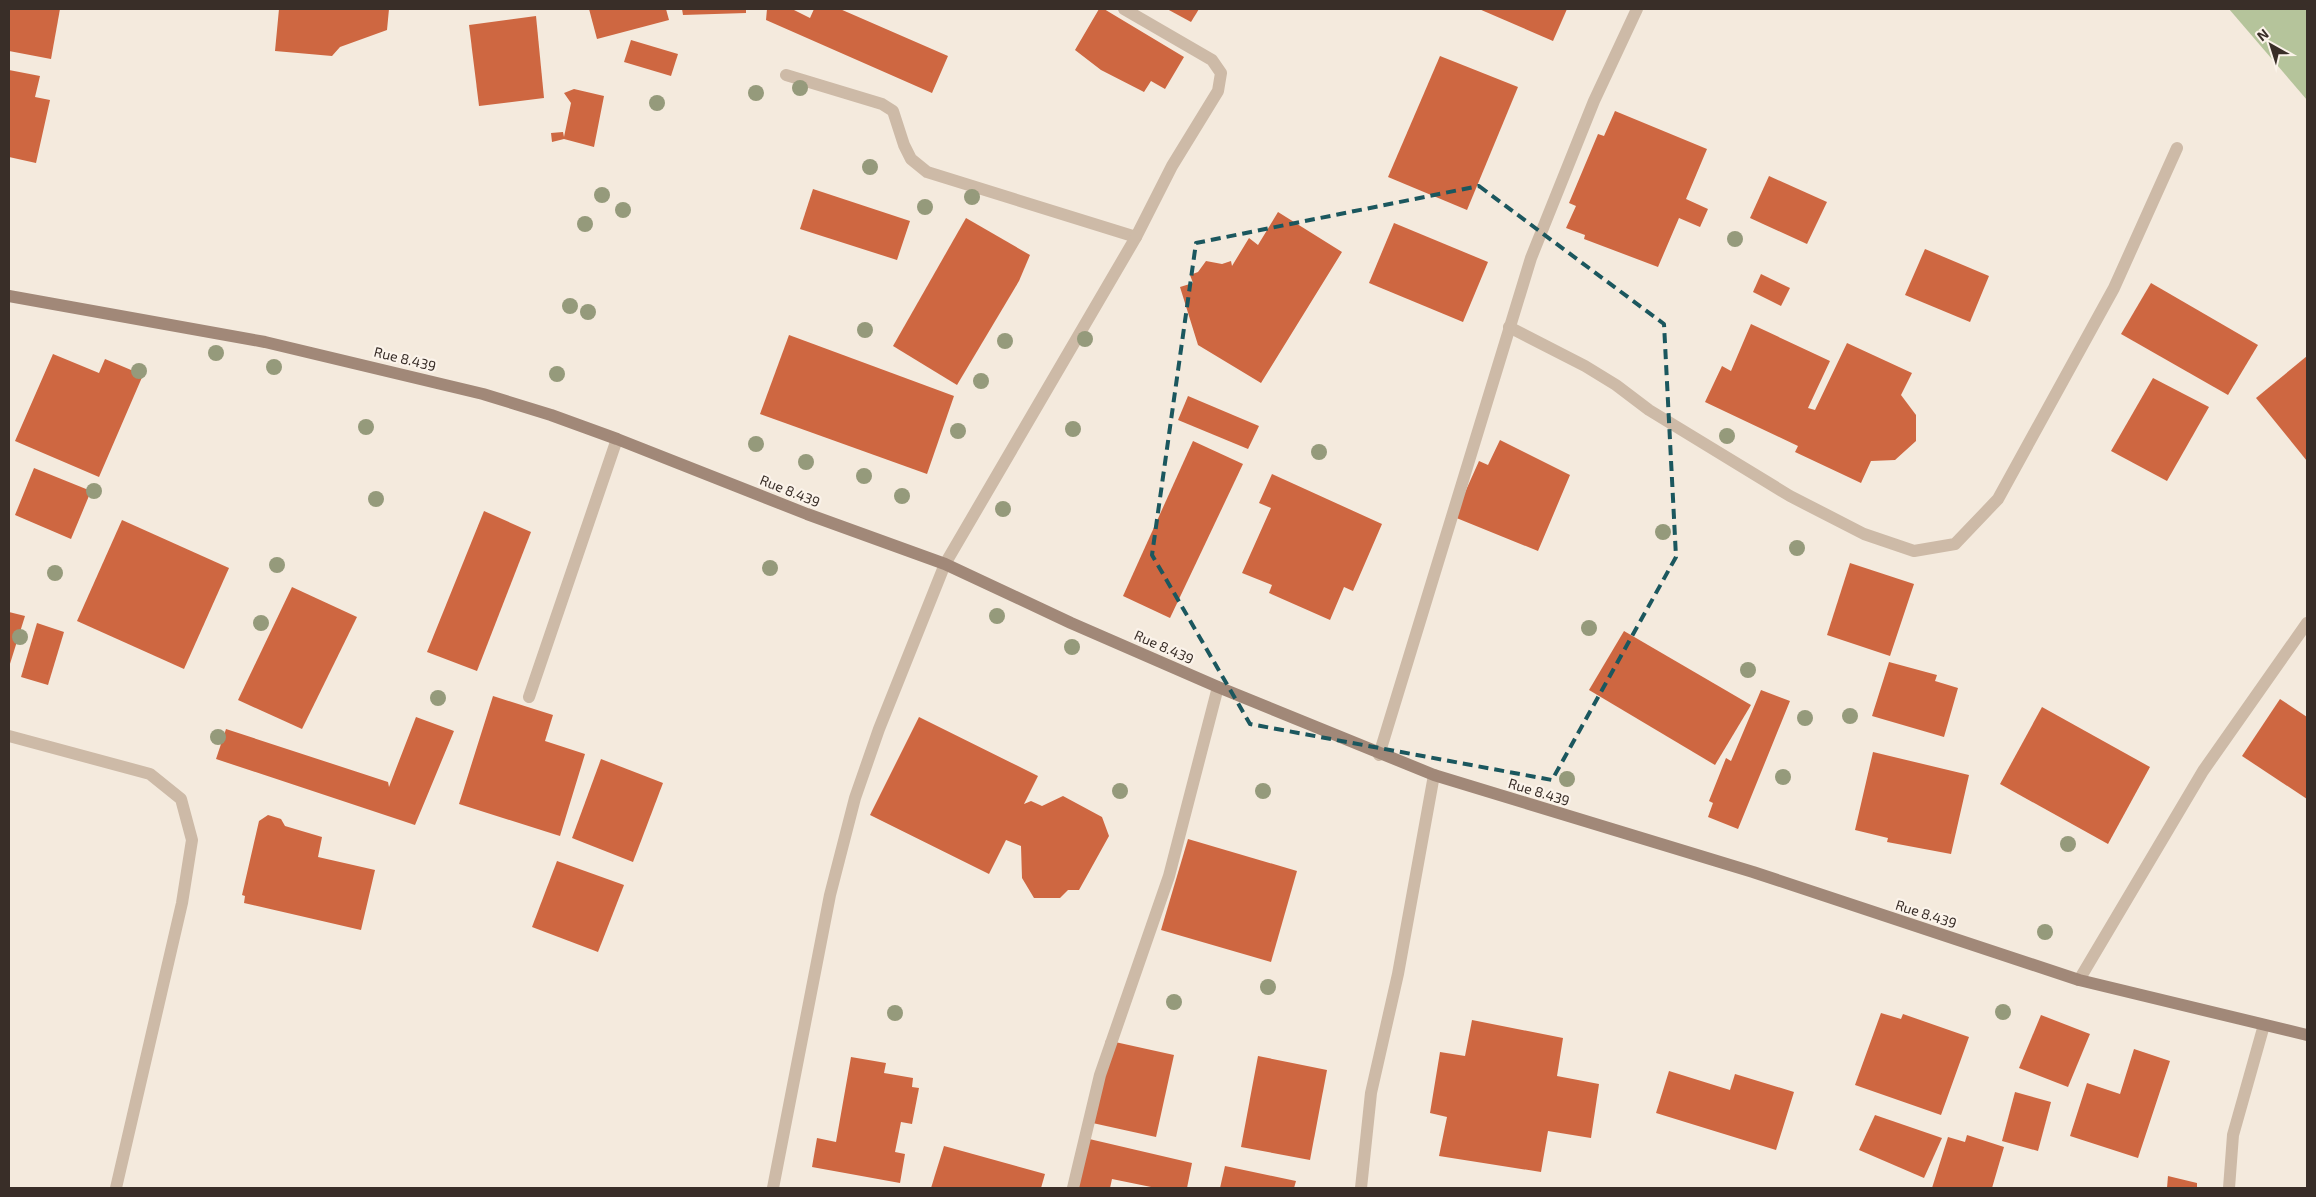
<svg xmlns="http://www.w3.org/2000/svg" width="2316" height="1197" font-family="'Exo 2',sans-serif">
<rect width="100%" height="100%" fill="#f4eadd"/>
<path fill="#b5c49b" d="M2229,9H2307V100Z"/>
<g fill="#ce6741">
<path d="M9,9H60L51,59L9,51Z"/>
<path d="M279,9H389L387,30L340,47L332,56L275,51Z"/>
<path d="M589,9H666L669,20L597,39Z"/>
<path d="M682,9H746V13L683,15Z"/>
<path d="M767,9H792L810,18L814,9H840L948,56L932,93L766,20Z"/>
<path d="M1099,9H1104L1184,57L1165,89L1151,81L1144,92L1101,70L1075,50Z"/>
<path d="M1167,9H1199L1191,22Z"/>
<path d="M1479,9H1567L1553,41Z"/>
<path d="M536,16L544,98L479,106L469,25Z"/>
<path d="M631,40L678,54L671,76L624,62Z"/>
<path d="M1440,56L1518,87L1467,210L1388,177Z"/>
<path d="M9,70L40,76L35,97L50,100L36,163L9,157Z"/>
<path d="M574,89L604,96L594,147L564,139L552,142L551,133L563,132L564,137L571,103L564,93Z"/>
<path d="M1615,111L1707,149L1686,199L1708,209L1700,227L1679,218L1658,267L1584,239L1585,235L1566,228L1576,206L1569,203L1598,134L1604,136Z"/>
<path d="M1769,176L1827,202L1807,244L1750,218Z"/>
<path d="M813,189L910,221L897,260L800,229Z"/>
<path d="M1278,212L1342,252L1261,383L1198,345L1180,287L1193,283L1190,275L1198,272L1206,261L1222,264L1231,261L1232,266L1249,238L1258,245Z"/>
<path d="M966,218L1030,255L1019,281L957,385L893,346Z"/>
<path d="M1394,223L1488,262L1463,322L1369,283Z"/>
<path d="M1925,249L1989,276L1970,322L1905,295Z"/>
<path d="M1761,274L1790,288L1781,306L1753,292Z"/>
<path d="M2151,283L2258,345L2228,395L2121,334Z"/>
<path d="M1751,324L1830,361L1808,408L1815,410L1847,343L1912,373L1901,395L1916,415V441L1895,460L1871,461L1861,483L1795,452L1798,446L1705,402L1722,366L1731,371Z"/>
<path d="M789,335L954,396L927,474L760,414Z"/>
<path d="M53,354L99,373L105,359L143,375L99,477L15,441Z"/>
<path d="M2307,356V461L2256,398Z"/>
<path d="M2153,378L2209,407L2167,481L2111,451Z"/>
<path d="M1188,396L1259,426L1248,449L1178,420Z"/>
<path d="M1500,440L1570,475L1538,551L1454,517L1479,461L1488,465Z"/>
<path d="M1193,441L1243,464L1170,618L1123,596Z"/>
<path d="M34,468L91,491L71,539L15,515Z"/>
<path d="M1272,474L1382,524L1353,591L1344,587L1330,620L1269,593L1272,585L1242,573L1271,508L1259,503Z"/>
<path d="M484,511L531,532L477,671L427,652Z"/>
<path d="M122,520L229,568L184,669L77,621Z"/>
<path d="M1850,563L1914,584L1890,656L1827,635Z"/>
<path d="M292,587L357,617L302,729L238,700Z"/>
<path d="M9,612L25,616L9,667Z"/>
<path d="M37,623L64,632L48,685L21,677Z"/>
<path d="M1624,631L1751,705L1715,765L1589,690Z"/>
<path d="M1889,662L1937,675L1935,681L1958,688L1944,737L1872,716Z"/>
<path d="M1761,690L1790,701L1738,829L1708,817L1713,803L1709,801L1726,758L1731,761Z"/>
<path d="M493,696L553,715L545,741L585,754L560,836L459,804Z"/>
<path d="M2280,699L2307,717V799L2242,756Z"/>
<path d="M2042,707L2150,767L2108,844L2000,784Z"/>
<path d="M416,717L454,731L415,825L216,759L226,729L388,782L389,787Z"/>
<path d="M919,717L1038,776L1024,804L1031,801L1042,806L1063,796L1102,817L1109,836L1079,890H1068L1060,898H1034L1022,878L1021,846L1006,840L989,874L870,815Z"/>
<path d="M1873,752L1969,775L1951,854L1887,842L1888,838L1855,830Z"/>
<path d="M601,759L663,783L633,862L572,838Z"/>
<path d="M268,815L281,819L285,826L322,837L318,857L375,870L361,930L244,903L245,896L242,895L259,821Z"/>
<path d="M1188,839L1297,871L1271,962L1161,930Z"/>
<path d="M557,861L624,885L598,952L532,927Z"/>
<path d="M1881,1013L1901,1019L1903,1014L1969,1037L1941,1115L1855,1085Z"/>
<path d="M2041,1015L2090,1034L2068,1087L2019,1068Z"/>
<path d="M1472,1020L1563,1038L1557,1076L1599,1084L1591,1138L1548,1131L1541,1172L1439,1156L1447,1117L1430,1113L1440,1052L1465,1056Z"/>
<path d="M1106,1040L1174,1055L1156,1137L1088,1122Z"/>
<path d="M2134,1049L2170,1061L2138,1158L2070,1136L2087,1083L2120,1094Z"/>
<path d="M1258,1056L1327,1070L1310,1160L1241,1147Z"/>
<path d="M851,1057L886,1063L884,1073L913,1078L912,1087L919,1088L912,1124L901,1122L895,1152L905,1154L900,1183L812,1167L817,1138L836,1142Z"/>
<path d="M1669,1071L1730,1090L1735,1074L1794,1092L1776,1150L1656,1113Z"/>
<path d="M2015,1092L2051,1102L2038,1151L2002,1141Z"/>
<path d="M1875,1115L1942,1138L1924,1178L1859,1150Z"/>
<path d="M1967,1135L2004,1147L1992,1188H1932L1948,1137L1965,1142Z"/>
<path d="M1085,1138L1192,1163L1187,1188H1156L1112,1179L1110,1188H1074Z"/>
<path d="M944,1146L1045,1174L1041,1188H931Z"/>
<path d="M1225,1166L1296,1181L1294,1188H1220Z"/>
<path d="M2168,1176L2197,1183V1188H2167Z"/>
</g>
<g fill="none" stroke-linecap="round" stroke-linejoin="round">
<g stroke="#cdbaa7" stroke-width="12">
<path d="M786,75L882,104L893,111L904,145L911,159L927,172L1136,237"/>
<path d="M1509,327L1585,366L1616,385L1649,410L1790,496L1864,534L1914,551L1955,544L1998,499L2114,288L2177,148"/>
<path d="M529,697L617,439"/>
<path d="M9,736L150,774L181,799L192,840L182,903L116,1188"/>
<path d="M1379,755L1531,258L1594,101L1637,9"/>
<path d="M2079,980L2203,771L2307,623"/>
<path d="M773,1188L830,895L855,798L879,729L945,564L1136,237L1172,166L1218,91L1221,73L1212,60L1124,9"/>
<path d="M1073,1188L1100,1075L1169,876L1218,687"/>
<path d="M1361,1188L1371,1093L1398,974L1434,775"/>
<path d="M2229,1188L2233,1135L2264,1025"/>
</g>
<path stroke="#a18878" stroke-width="12" d="M9,296L265,342L483,394L551,415L617,439L807,514L945,564L1071,623L1218,687L1434,775L1753,872L2079,980L2307,1035"/>
</g>
<g fill="#959a7b">
<circle cx="800" cy="88" r="8"/>
<circle cx="756" cy="93" r="8"/>
<circle cx="657" cy="103" r="8"/>
<circle cx="870" cy="167" r="8"/>
<circle cx="602" cy="195" r="8"/>
<circle cx="972" cy="197" r="8"/>
<circle cx="925" cy="207" r="8"/>
<circle cx="623" cy="210" r="8"/>
<circle cx="585" cy="224" r="8"/>
<circle cx="1735" cy="239" r="8"/>
<circle cx="570" cy="306" r="8"/>
<circle cx="588" cy="312" r="8"/>
<circle cx="865" cy="330" r="8"/>
<circle cx="1085" cy="339" r="8"/>
<circle cx="1005" cy="341" r="8"/>
<circle cx="216" cy="353" r="8"/>
<circle cx="274" cy="367" r="8"/>
<circle cx="139" cy="371" r="8"/>
<circle cx="557" cy="374" r="8"/>
<circle cx="981" cy="381" r="8"/>
<circle cx="366" cy="427" r="8"/>
<circle cx="1073" cy="429" r="8"/>
<circle cx="958" cy="431" r="8"/>
<circle cx="1727" cy="436" r="8"/>
<circle cx="756" cy="444" r="8"/>
<circle cx="1319" cy="452" r="8"/>
<circle cx="806" cy="462" r="8"/>
<circle cx="864" cy="476" r="8"/>
<circle cx="94" cy="491" r="8"/>
<circle cx="902" cy="496" r="8"/>
<circle cx="376" cy="499" r="8"/>
<circle cx="1003" cy="509" r="8"/>
<circle cx="1663" cy="532" r="8"/>
<circle cx="1797" cy="548" r="8"/>
<circle cx="277" cy="565" r="8"/>
<circle cx="770" cy="568" r="8"/>
<circle cx="55" cy="573" r="8"/>
<circle cx="997" cy="616" r="8"/>
<circle cx="261" cy="623" r="8"/>
<circle cx="1589" cy="628" r="8"/>
<circle cx="20" cy="637" r="8"/>
<circle cx="1072" cy="647" r="8"/>
<circle cx="1748" cy="670" r="8"/>
<circle cx="438" cy="698" r="8"/>
<circle cx="1850" cy="716" r="8"/>
<circle cx="1805" cy="718" r="8"/>
<circle cx="218" cy="737" r="8"/>
<circle cx="1783" cy="777" r="8"/>
<circle cx="1567" cy="779" r="8"/>
<circle cx="1120" cy="791" r="8"/>
<circle cx="1263" cy="791" r="8"/>
<circle cx="2068" cy="844" r="8"/>
<circle cx="2045" cy="932" r="8"/>
<circle cx="1268" cy="987" r="8"/>
<circle cx="1174" cy="1002" r="8"/>
<circle cx="2003" cy="1012" r="8"/>
<circle cx="895" cy="1013" r="8"/>
</g>
<path fill="none" stroke="#1b575e" stroke-width="4" stroke-dasharray="10 6" stroke-linejoin="round" d="M1479,186L1664,324L1676,557L1552,780L1250,724L1152,555L1196,243Z"/>
<g text-anchor="middle" stroke-width="4.5" stroke-linejoin="round" paint-order="stroke">
<g font-size="14" fill="#392e28" stroke="#fbf3ea">
<text transform="translate(405 359) rotate(14)" y="5">Rue 8.439</text>
<text transform="translate(790 491) rotate(22)" y="5">Rue 8.439</text>
<text transform="translate(1164 647) rotate(24)" y="5">Rue 8.439</text>
<text transform="translate(1539 792) rotate(17)" y="5">Rue 8.439</text>
<text transform="translate(1926 914) rotate(18)" y="5">Rue 8.439</text>
</g>
</g>
<rect width="2316" height="1197" fill="none" stroke="#392e28" stroke-width="20"/>
<g transform="translate(2271 45) rotate(321)" stroke="#fbf3ea" stroke-width="4" paint-order="stroke">
<path d="M0-4L9 19L0 12L-9 19Z" fill="#392e28"/>
<text y="-8" font-size="14" font-weight="bold" text-anchor="middle" fill="#392e28">N</text>
</g>
</svg>
